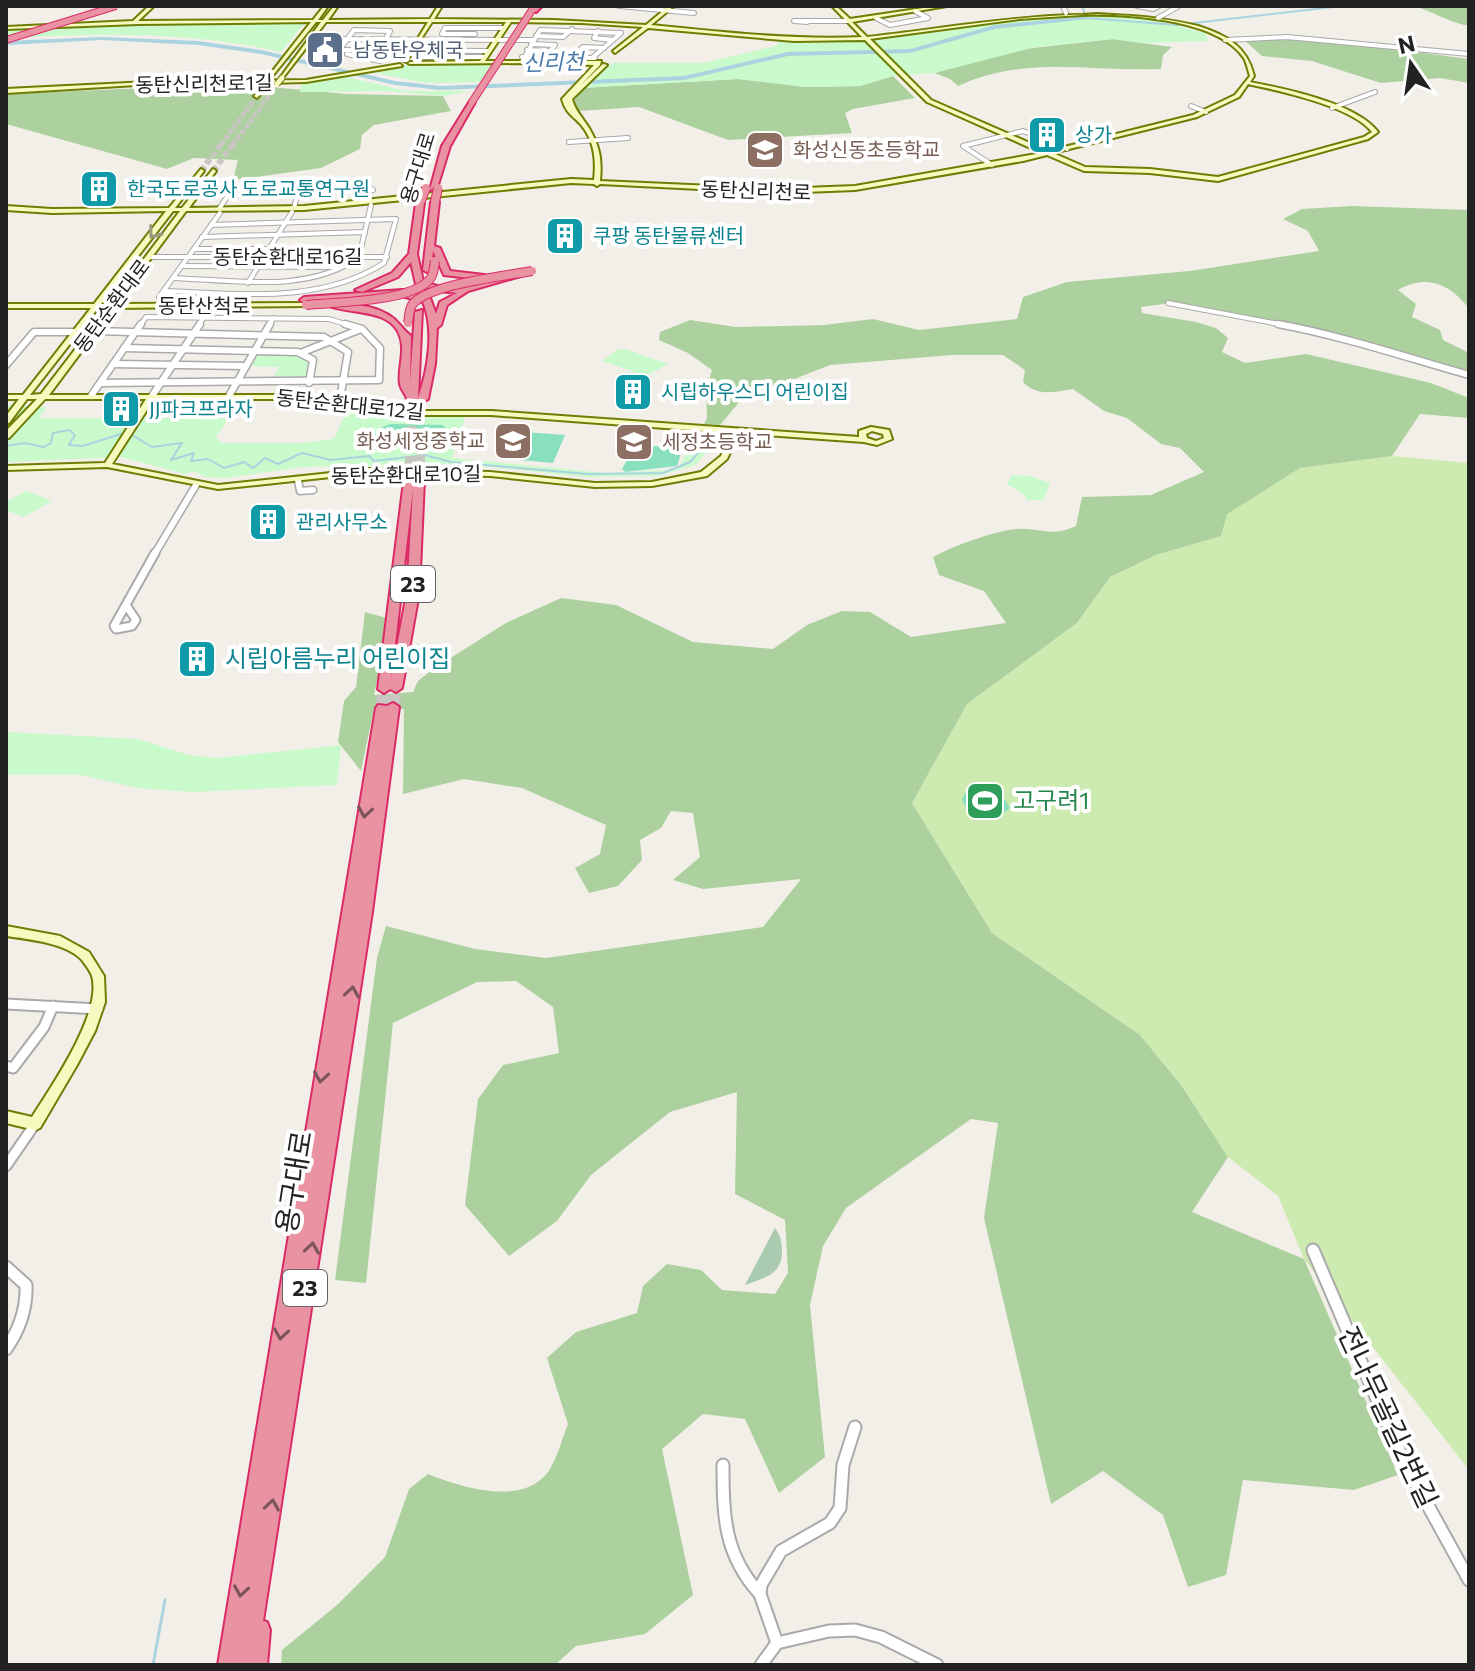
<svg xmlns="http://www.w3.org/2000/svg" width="1475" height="1671" font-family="Commissioner,'Noto Sans KR',sans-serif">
<rect width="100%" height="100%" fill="#f2efe9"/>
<path fill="#cdebb0" d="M1392,456L1469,463V1470L1304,1259L1278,1196L1228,1157L1181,1085L1140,1035L992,933L912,803L967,704L1077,623L1110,577L1156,555L1221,536L1226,514L1300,468Z"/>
<g fill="#add19e">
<path d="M1414,6H1469V26C1448,22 1434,12 1414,6Z"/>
<path d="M1113,39L1172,47L1163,55L1161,69C1089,72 1025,55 958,86L950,79L934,73L1024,49Z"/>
<path d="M1288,39L1348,43L1469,59V83L1440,78L1381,83L1312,61L1262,56L1244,40Z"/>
<path d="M893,76L915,98L853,109L845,113L852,133L728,140L639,107L578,111L573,103L581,88L738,79L805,87L860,86Z"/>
<path d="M238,84L347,94L443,96L451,111L374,125L362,135L360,149L321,168L233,180L238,160L194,158L167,169L6,124V94Z"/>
<path d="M1352,206L1469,210V308C1448,283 1427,274 1398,290L1416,304L1412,317L1440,330L1443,340L1469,353V374L1319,329L1266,323L1171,303L1141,307L1142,313L1196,322L1216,328L1228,338L1222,352L1245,363L1306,354L1431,383L1469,398V418L1420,414L1392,456L1300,468L1227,514L1221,536L1156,555L1110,577L1077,623L967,704L912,803L992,933L1140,1035L1181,1085L1228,1157L1192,1212L1304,1259L1398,1475L1354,1490L1243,1480L1226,1575L1188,1587L1163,1515L1103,1471L1051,1504L984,1218L998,1123L971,1119L846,1208L823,1246L810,1305L825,1457L779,1493L745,1419L703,1414L662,1449L693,1595L645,1634L576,1646L555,1665H281L282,1650L337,1605L385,1557L409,1489L428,1474C461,1487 522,1507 548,1472C557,1459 562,1439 568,1424L547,1358L576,1332L637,1313L643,1286L667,1264L701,1270L722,1290L775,1294L788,1273L785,1220L735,1194L737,1092L670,1112L591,1175L557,1221L509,1256L465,1205L478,1099L503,1065L559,1053L553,1007L516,981L477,982L393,1023L366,1283L335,1280L377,958L386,926L475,949L546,958L763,927L801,879L703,889L673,880L700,857L693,813L671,811L661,828L640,840L642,860L618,886L589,893L575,868L600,854L606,825L522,788L464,779L403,794L404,709H374L361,771L338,742L344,701L356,687L365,612L390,619L374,695L413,692L418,681L433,669L506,623L561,598L616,605L693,642L773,649L807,625L842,611L870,612L911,637L1006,623L984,591L939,575L933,557C953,546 994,531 1016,529C1041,527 1050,538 1076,526L1082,497L1151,495L1204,472L1180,448L1161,444L1127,418L1104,411L1073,389C1055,392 1037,397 1023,382L1025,370L1003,355H952L830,365L741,400L720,425L704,424L707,418L706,389L712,370L688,353L659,340L660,332L690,320L736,327L824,325L873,319L919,330L1017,319L1023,297L1067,282L1190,271L1319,251L1308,231L1283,219L1302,209Z"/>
</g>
<path fill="#aacbaf" d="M775,1228C781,1236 782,1243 782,1253C781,1275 764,1278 745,1285Z"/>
<g fill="#c8facc">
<path d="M1068,14L1142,17L1205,33L1208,41L1142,43L1113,39L1035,47L934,73L893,76L860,86L805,87L738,79L581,88L613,63H704L776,46L781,40C878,48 972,22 1068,14Z"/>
<path d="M143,23H300L304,24L281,52C190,31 99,33 6,38V29Z"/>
<path d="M496,63L486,82L426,83L372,72L413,64Z"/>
<path d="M347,77L406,91H470L444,96L386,91L300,92L302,83Z"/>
<path d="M618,349H625L668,364L646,376L602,361Z"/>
<path d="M255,350L311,356L309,383L271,384L279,367L246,366Z"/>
<path d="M6,401L8,406L47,407L38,418H229L216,437L221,443H301L334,439L347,411L398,418L465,417L452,458L605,473L672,470L679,467L697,433L720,438L695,465L659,476L587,477L490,467L409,465L303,467L226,478L204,477L195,471L185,474L121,457L6,462Z"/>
<path d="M1012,475L1030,476L1050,483L1044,500H1026L1025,495L1007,484Z"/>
<path d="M26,491L52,501L24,517L6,510V502Z"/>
<path d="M6,732L138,739L189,755L219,758L341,745L337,785L193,792L137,788L81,775H6Z"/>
</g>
<g fill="#88e0be">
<path d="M390,424L443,425L450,433C439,451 391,450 374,440L376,430Z"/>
<path d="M524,432L565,435L553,463L510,459Z"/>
<path d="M638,445L680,448L682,450L677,466L625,472L622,469L634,447Z"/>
<path d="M981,791L1003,796L1010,808L1004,813L967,810L962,799L965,793Z"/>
</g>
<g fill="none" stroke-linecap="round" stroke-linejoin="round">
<g stroke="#aad3df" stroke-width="2">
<path d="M1082,6L1086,18L1177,25L1342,6"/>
<path d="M6,446L25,443L44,447L51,443L53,433L69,430L75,435L69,445L83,446L127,432L152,447L182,443L171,460L194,453L191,461L208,459L224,468L244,462L253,468L265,458L278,464L302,453L331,460L369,456L374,461L425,455L451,462L587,474L663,473L690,462L709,440"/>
</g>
<path stroke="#aad3df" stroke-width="3" d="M153,1665L165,1600"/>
<path fill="#aad3df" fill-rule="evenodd" d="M1086,16L1088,19L995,29L910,53L788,56L684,80L440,90L395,85L261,54L198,45L102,40L6,45V41L102,37L198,41L261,50L395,81L440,86L684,76L788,52L910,49L995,25Z"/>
<g stroke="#c8c6c1" stroke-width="5" stroke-dasharray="5 2" stroke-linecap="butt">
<path d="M221,145L257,96"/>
<path d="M233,145L269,96"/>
</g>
<g stroke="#c8c6c1" stroke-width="6" stroke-dasharray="6 3" stroke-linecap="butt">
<path d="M201,171L222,143"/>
<path d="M213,171L234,143"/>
</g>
<g stroke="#c8c6c1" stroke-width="10" stroke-dasharray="10 5" stroke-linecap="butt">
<path d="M419,480L421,436"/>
<path d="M409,481L413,406"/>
</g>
<g stroke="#c8c6c1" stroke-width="13" stroke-dasharray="13 6" stroke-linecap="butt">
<path d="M393,707L396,688"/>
<path d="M382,708L384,689"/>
</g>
<g stroke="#a9a9a9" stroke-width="6">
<g id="street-far4">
<path d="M619,6L694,13"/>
<path d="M1063,6L1066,13"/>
<path d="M1137,6L1153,9L1159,6"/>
<path d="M876,18L890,25L928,18L915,11"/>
<path d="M1158,18L1179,6"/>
<path d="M807,22L794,21H849"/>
<path d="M598,31L594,38L613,40"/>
<path d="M475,34H442L445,28H504"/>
<path d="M536,36L563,37L572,29"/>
<path d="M311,39L533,40"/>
<path d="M1225,40L1287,37L1469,54"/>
<path d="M531,44L555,45L546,57"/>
<path d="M428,48L423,57H485"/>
<path d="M339,50L489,51"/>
<path d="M339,50L354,30L390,31L386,39"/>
<path d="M527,50L552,51"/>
<path d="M347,54L380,61L392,54L398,44H388"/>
<path d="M522,57L595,58"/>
<path d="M572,57L583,47L604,48"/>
<path d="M522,62L540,30L621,33L592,58"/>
<path d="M1191,106L1206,112"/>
<path d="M1332,108L1375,92"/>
<path d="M569,142L628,138"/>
<path d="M992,165L963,146L1023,131L1067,149"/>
<path d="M366,188H371L373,190L361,191Z"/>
<path d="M219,209L227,197L235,195L297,196L294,208"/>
<path d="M202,237L365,232"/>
<path d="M194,249H268"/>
<path d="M149,257H387"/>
<path d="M182,266L341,267"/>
<path d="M173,278C231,280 309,294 359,257L371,205"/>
<path d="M248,283L292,212"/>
<path d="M164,291C238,293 319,305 384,263L396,219L211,225"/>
<path d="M159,297L220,213"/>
<path d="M1168,303L1289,326"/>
<path d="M140,326L146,317L329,319L352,326"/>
<path d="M198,326L204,317"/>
<path d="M269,326L273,318"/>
</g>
</g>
<g stroke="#a9a9a9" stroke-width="9">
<g id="street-far3">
<path d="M1278,324C1343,336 1405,357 1469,375"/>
<path d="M94,331L324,337L348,352L339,405"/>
<path d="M124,348L298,352L313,360L309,383"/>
<path d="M303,352L361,329"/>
<path d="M113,364L246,366"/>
<path d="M6,365L34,332H78"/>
<path d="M101,383L379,380L380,348L362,329L345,324"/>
<path d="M91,396L141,324"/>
<path d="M152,396L200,324"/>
<path d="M229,396L270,324"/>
<path d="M298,480L300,491L313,490"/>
<path d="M154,555L196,485"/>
</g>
</g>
<g stroke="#a9a9a9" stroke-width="11">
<path id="street-far2" d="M126,605L136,620L132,626L116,629L114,626L155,553"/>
</g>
<g stroke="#a9a9a9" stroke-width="13">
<g id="street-far1">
<path d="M6,1004L98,1009"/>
<path d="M6,1066L13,1068L44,1027L53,1006"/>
<path d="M6,1166L35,1124"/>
</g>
</g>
<g stroke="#a9a9a9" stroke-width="15">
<g id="street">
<path d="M1313,1250L1404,1462L1469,1580"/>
<path d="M6,1267L26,1285C27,1309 20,1329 6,1349"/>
<path d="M723,1465C723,1516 724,1555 760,1594"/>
<path d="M777,1643L760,1594L761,1585L781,1551L830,1523L840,1508L843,1465L855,1427"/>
<path d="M761,1665L777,1643L829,1631L855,1630L881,1637L937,1665"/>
</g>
</g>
<g stroke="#707d05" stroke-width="4">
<g id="secondary">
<path d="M149,6H154L138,21L313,20L324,6H328L318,20H323L334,6H338L328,20L430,19L438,6H442L434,19L554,20L646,25L669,6H674L651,25C721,32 791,40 862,37L832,6H836L850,19L937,6H947L852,22L867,37C976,25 1090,0 1198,26C1226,35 1247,46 1254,76L1250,82C1285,89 1356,103 1378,132L1368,139L1218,181L1150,173L1084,171L1047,155L1023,161L855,190L778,193L600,184L597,186L594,184L571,183L304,210L186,211L117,304L306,303L308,304V306L114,308L49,395H284L397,411H491L859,437V431L871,427L889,430L892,439L877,445L864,442L739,433L727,459L707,476L652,486L595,487L490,476L368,473L218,489L107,467L6,470V466L105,463L146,399H45L9,438H6V431L37,399H27L9,423H6V416L19,399H6V395H23L91,308H6V304H94L166,211L52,213L6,210V206L52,209L169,208L201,169L204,171L175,208H182L213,169L216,171L189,208L304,206L571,179L594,180C596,162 595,146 585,130C576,116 567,117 562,99L594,65L522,63L410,64L408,63L410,62L480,61L506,22H432L406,62L404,61L428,22H326L282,79L280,78L321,22H316L270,79L268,77L311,22L138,24L6,29V27L133,21ZM1097,14C1138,16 1218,20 1244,58C1247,64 1248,70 1250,76L1235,95L1193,115L1048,151L931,100L870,39L1019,19ZM511,22L582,23L643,27L613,51L615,53L648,28L794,41L865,40L927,102L1042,153L855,186L778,189L600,181C602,160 600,147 589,128C583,118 575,111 572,99L607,65L603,64L581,85L600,65L601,61H485ZM1248,84C1280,91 1352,106 1372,132L1364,137L1218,177L1150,169L1085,167L1053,153L1197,117L1239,97ZM173,211H180L110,304H101ZM98,308H107L41,394L30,395ZM154,399H284L397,415H491L732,433L721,456L701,472L652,482L595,483L490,472L368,469L218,485L112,464ZM872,431L883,434L884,438L876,441L867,438L866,434Z"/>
<path d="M400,64L402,66L306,82L267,83L269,84L257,98L254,96L265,83H169L6,93V89L169,81L306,80Z"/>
<path d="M6,926L60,936L89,952L104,976L105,1002L95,1031L77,1065L40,1128L35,1130L6,1123V1111L32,1117C51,1087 103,1012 92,976C91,972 85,964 82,960C67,943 28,939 6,936Z"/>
</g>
</g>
<g stroke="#dc2a67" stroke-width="4">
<g id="highway">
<path d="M536,6H542L536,12L533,10Z"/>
<path d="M470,101L475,102L450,146L437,188L430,190L442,146Z"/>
<path d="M435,200L439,202L434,246L440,248L450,271L484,275L487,276V280L444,275L433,251L431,270L427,272L423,270L431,202Z"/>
<path d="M420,201L424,203L417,254L423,281C455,296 488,281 520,273L524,275L468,291L447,305L441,325L437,328L435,364L428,399L423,402L418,399V406L413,409L408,406C409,396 402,393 400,384C398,372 403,358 402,346C399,305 348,316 327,305L331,302C352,304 376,305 393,318C400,324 405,332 411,336L410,382L415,312L422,310L418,398C428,370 435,330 423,302L402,296L304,303L300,300L304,297L402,290L430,298L436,314L440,302L457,293L431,290L416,284L411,262L398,277L362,292L355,290L392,273L409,254L416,203Z"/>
<path d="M419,477L424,480L419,593L402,688L396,692L390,689L384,693L378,689L404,481L409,478L414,480ZM413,489L407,593L391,679Z"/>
<path d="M393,703L399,707L372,912L263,1621L267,1622L270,1630L267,1665H218L376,708L378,705L387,706Z"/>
</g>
</g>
<use href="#street-far4" stroke="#fff" stroke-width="4"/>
<use href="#street-far3" stroke="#fff" stroke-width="6"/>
<use href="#street-far2" stroke="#fff" stroke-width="7"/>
<use href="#street-far1" stroke="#fff" stroke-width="9"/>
<use href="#street" stroke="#fff" stroke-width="11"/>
<use href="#secondary" fill="#f7fabf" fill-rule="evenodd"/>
<use href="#highway" fill="#e892a2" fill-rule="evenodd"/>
<g stroke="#707d05" stroke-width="7" stroke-linecap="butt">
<g id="secondary-bridge">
<path d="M266,84L270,78"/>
<path d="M277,84L282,78"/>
</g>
</g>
<g stroke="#dc2a67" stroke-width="8" stroke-linecap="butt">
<g id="highway-bridge-far1">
<path d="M6,40L116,6"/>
<path d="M472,102L532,10"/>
</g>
</g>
<g stroke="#dc2a67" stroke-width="10" stroke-linecap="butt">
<g id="highway-bridge">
<path d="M435,202L438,188"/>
<path d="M420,203L426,188"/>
<path d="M306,305C335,302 412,302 430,279C434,274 434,267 435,261"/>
<path d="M408,323C409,317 409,310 412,305C427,284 506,276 532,271"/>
</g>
</g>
<use href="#secondary-bridge" stroke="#f7fabf" stroke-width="5"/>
<use href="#highway-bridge-far1" stroke="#e892a2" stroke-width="6"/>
<use href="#highway-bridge" stroke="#e892a2" stroke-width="8"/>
</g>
<defs><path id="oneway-chevron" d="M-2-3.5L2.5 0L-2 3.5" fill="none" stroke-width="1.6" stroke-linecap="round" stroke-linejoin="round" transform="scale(2)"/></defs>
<use stroke="#979978" href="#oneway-chevron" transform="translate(154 233) rotate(127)"/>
<g stroke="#7b545c">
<use href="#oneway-chevron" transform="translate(365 812) rotate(99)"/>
<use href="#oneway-chevron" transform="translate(352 992) rotate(-81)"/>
<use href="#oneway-chevron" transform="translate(321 1077) rotate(99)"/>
<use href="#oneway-chevron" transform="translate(312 1248) rotate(-81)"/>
<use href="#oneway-chevron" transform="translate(281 1334) rotate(99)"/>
<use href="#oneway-chevron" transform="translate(272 1505) rotate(-81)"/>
<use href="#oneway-chevron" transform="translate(241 1591) rotate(99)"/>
</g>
<defs>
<g id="civic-square" transform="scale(2)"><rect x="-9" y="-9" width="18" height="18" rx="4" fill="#5c6f8a" stroke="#fff"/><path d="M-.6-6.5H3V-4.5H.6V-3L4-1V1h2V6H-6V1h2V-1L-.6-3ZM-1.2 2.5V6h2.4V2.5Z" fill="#fff"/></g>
<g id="building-square" transform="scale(2)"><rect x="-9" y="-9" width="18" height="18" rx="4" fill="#0f9aa8" stroke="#fff"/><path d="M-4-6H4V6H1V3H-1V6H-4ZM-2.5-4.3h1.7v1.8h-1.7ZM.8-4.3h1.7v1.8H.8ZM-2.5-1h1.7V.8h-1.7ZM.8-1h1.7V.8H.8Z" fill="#fff"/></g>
<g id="school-square" transform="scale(2)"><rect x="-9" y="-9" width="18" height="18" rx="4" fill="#8d6e63" stroke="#fff"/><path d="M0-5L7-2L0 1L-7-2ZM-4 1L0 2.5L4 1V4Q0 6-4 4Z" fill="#fff"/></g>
<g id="stadium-square" transform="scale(2)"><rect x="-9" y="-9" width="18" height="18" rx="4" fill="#2e9e5b" stroke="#fff"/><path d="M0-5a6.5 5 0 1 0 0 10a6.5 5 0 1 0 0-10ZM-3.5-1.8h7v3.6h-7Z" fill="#fff"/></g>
</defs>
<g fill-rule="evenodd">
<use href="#civic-square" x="325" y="50"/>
<use href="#building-square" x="1047" y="135"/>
<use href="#school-square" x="765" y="150"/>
<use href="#building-square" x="99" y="189"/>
<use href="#building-square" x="565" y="236"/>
<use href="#building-square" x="633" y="392"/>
<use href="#building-square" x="121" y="409"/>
<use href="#school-square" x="513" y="441"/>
<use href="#school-square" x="634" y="442"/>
<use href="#building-square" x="268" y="522"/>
<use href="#building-square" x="197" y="659"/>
<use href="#stadium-square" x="985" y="801"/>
</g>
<g text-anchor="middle" stroke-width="8" stroke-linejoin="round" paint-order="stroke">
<g font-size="20" fill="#4e5e75" stroke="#fff" text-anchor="start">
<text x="353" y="57">남동탄우체국</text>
</g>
<g font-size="20" fill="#222" stroke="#fff">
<text transform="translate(204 84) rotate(-1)" y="7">동탄신리천로1길</text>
<text transform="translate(418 168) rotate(-73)" y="7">용구대로</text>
<text transform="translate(756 191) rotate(2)" y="7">동탄신리천로</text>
<text x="288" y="264">동탄순환대로16길</text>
<text transform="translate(112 306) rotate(-53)" y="7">동탄순환대로</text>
<text x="204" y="313">동탄산척로</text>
<text transform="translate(350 405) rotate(6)" y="7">동탄순환대로12길</text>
<text transform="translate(406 475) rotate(-1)" y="7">동탄순환대로10길</text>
</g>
<g font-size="20" fill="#0d838f" stroke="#fff" text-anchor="start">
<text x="1075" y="142">상가</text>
<text x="127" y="196">한국도로공사 도로교통연구원</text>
<text x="593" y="243">쿠팡 동탄물류센터</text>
<text x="661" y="399">시립하우스디 어린이집</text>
<text x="149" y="416">JJ파크프라자</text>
<text x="296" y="529">관리사무소</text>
</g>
<g font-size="20" fill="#785e54" stroke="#fff" text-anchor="start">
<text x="793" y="157">화성신동초등학교</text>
<text x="485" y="448" text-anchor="end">화성세정중학교</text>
<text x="662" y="449">세정초등학교</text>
</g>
<g font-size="22" font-style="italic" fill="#4a7aab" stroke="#fff">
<text transform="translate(553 62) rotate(-2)" y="8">신리천</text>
</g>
<g fill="#fff" stroke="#646464" stroke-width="2">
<rect x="391" y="566" width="44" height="36" rx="6"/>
<rect x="283" y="1270" width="44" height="36" rx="6"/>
</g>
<g font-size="22" font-weight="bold" fill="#222">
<text x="413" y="592">23</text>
<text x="305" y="1296">23</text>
</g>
<g font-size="24" fill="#0d838f" stroke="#fff" text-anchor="start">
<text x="225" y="667">시립아름누리 어린이집</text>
</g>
<g font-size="24" fill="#27864d" stroke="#fff" text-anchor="start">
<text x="1013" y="809">고구려1</text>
</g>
<g font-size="28" fill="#222" stroke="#fff">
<text transform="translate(294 1182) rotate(-81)" y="10">용구대로</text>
<text transform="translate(1388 1417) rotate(65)" y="10">전나무골길2번길</text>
</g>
</g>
<rect width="1475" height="1671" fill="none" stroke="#222222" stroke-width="16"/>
<g transform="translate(1411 64) rotate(347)" stroke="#ffffff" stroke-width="6" paint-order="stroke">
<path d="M0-6L14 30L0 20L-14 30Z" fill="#222222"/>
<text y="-12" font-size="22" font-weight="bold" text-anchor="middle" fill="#222222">N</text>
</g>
</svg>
